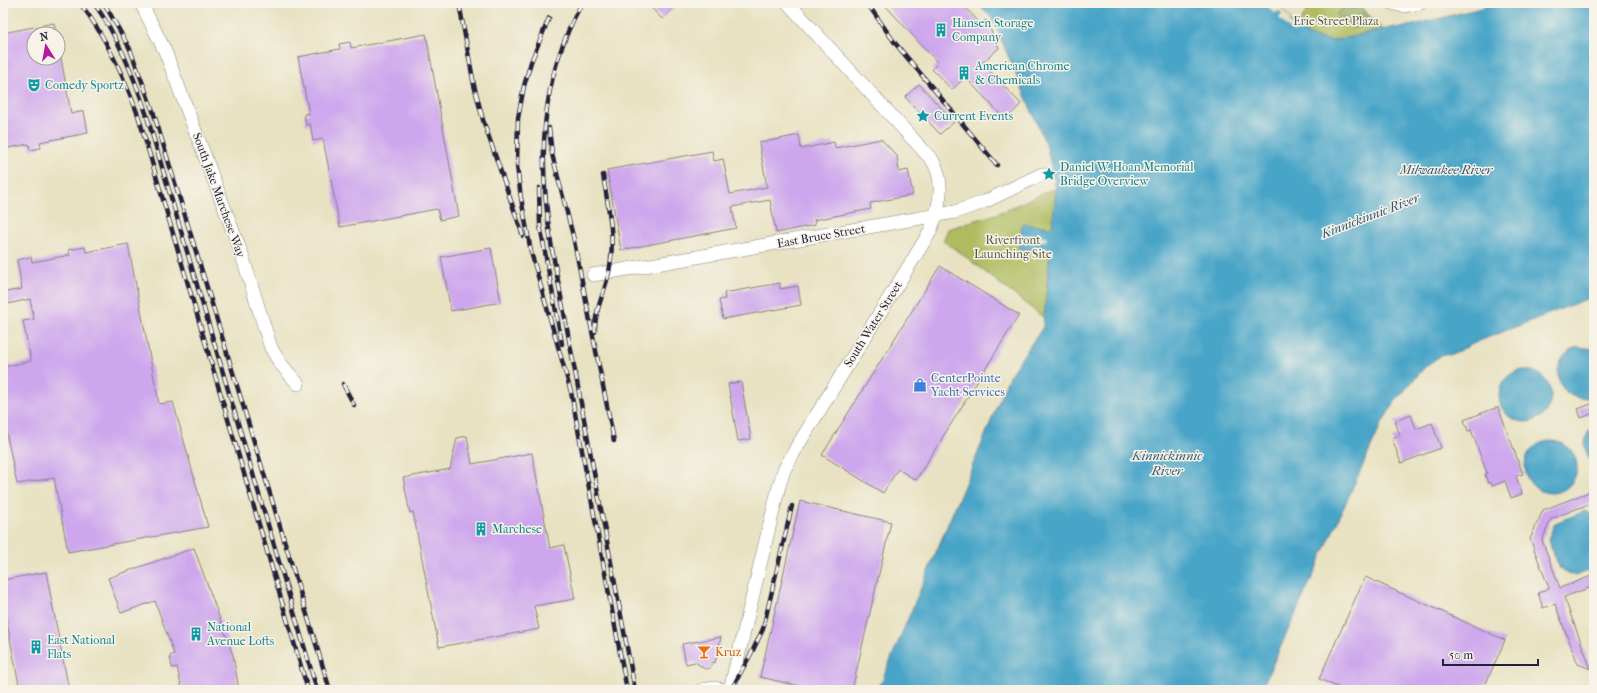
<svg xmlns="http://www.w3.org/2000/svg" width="1597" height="693" font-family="'IM FELL French Canon',serif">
<rect width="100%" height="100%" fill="#f7f3e8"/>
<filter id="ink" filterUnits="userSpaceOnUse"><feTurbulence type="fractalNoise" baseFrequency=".025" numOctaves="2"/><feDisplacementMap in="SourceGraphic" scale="8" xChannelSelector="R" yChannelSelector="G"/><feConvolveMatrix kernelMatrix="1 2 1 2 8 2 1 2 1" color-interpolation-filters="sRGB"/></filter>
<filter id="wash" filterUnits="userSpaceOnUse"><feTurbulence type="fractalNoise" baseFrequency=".012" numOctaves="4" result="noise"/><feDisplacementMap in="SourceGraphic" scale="16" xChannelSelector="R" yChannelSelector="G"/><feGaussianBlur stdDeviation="0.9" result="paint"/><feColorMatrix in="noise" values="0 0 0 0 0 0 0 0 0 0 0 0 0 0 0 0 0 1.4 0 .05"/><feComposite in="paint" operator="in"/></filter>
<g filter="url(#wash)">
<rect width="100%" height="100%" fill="#e8e2c2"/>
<g fill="#aebc5f" stroke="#686f4d">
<path d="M1312,3H1357L1383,29L1332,41L1309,36L1298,25Z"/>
<path d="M1056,189L1044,318L957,250L943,241L948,229L999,213L1048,191Z"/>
</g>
<path fill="#8aa456" stroke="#566348" d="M1336,3H1352L1347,8L1348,10C1356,8 1358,3 1364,10L1361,13L1368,14L1376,23L1353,28L1350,25L1349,26L1343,18L1336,17L1337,13L1344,8Z"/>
<g fill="#4aa5c8" stroke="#366482">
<path d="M978,3H1276L1308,36L1332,41L1395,27L1397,29L1501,3H1594V296L1477,342L1450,355L1442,354L1424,368L1394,403L1382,423L1261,690H878L985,436L1009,376L1043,327L1050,251L1019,249L1022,224L1052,227L1056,189L1047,147L995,25L991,17Z"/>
<path d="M1577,347L1594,349V396C1560,409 1542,362 1577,347Z"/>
<circle cx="1525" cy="396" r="26"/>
<path d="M1594,425V464C1582,453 1582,436 1594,425Z"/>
<circle cx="1551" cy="467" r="26"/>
<path d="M1585,511L1594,515V569L1575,576L1560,569L1548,539L1555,523Z"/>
</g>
<g fill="#e8e2c2">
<path d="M1265,3H1276L1290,18L1295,20L1294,22L1288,20L1294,27L1293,29L1295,31L1294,33L1279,18L1282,14L1279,11L1274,13Z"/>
<path d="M1019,234L1047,237L1046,241L1018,238Z"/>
</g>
<g id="blocks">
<g fill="#cda6ed">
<path d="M647,3H679L662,19Z"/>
<path d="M883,3H961L981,24L986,20L999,48L982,63L1021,104L1006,120L965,77L952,90L932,69L938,63Z"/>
<path d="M54,23L56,34H34V58H61L71,114L84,111L88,133L40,142L41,148L30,150L29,144L3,149V33Z"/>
<path d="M426,34L459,216L440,220L437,209L340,227L323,139L313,141L310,124L306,125L304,114H309L298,57L340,49L339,44L350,42L351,48Z"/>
<path d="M919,84L954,122L940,134L905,97Z"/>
<path d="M799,135L801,149L834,142L835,148L881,139L897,156L899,172L908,170L913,195L870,203L871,209L814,220L815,225L776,233L770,200L732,207L736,228L621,250L607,170L712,151L714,161L723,159L730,194L767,187L759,143Z"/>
<path d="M128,244L159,404L173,402L208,527L68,552L54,478L17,484L3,417V367L31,361L23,321L34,319L30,299L8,304L6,292L22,289L17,260L31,257L32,262L70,255L68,250L85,247L86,252Z"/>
<path d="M491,248L501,302L451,311L441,257Z"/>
<path d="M940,266L1019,315L916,480L898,469L883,493L822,455Z"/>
<path d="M780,283V289L798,286L801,305L723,319L719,300L725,299L724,293Z"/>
<path d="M741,382L751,439L738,441L728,384Z"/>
<path d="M1594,403V413L1581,418L1578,409Z"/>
<path d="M1498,407L1523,474L1516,476L1522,494L1511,498L1505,481L1492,486L1491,483H1488L1485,474L1487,473L1471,430L1468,431L1464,420Z"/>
<path d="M1411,415L1416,429L1432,423L1441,448L1401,463L1392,438L1400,435L1395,421Z"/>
<path d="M467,436L472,464L532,453L550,548L564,545L575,599L534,606L539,629L439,647L413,512L410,513L403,478L450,469L457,438Z"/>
<path d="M1594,490V502L1551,519L1542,540L1560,588L1594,575V586L1564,597L1591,669L1578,664L1555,604L1543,608L1538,593L1549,588L1530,539L1543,510Z"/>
<path d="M800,501L891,522L852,690H817L760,677Z"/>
<path d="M194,548L233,655L239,690H182L177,667L172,668L170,656L174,654L155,601L121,613L108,578Z"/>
<path d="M46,572L69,690H20L3,603V580Z"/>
<path d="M1365,577L1505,640L1483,690H1344L1319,679Z"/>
<path d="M721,637L715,663L713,662L710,668L705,669L695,662L686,664L682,644Z"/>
</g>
</g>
</g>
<g filter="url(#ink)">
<use href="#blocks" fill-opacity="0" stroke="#85827e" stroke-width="1"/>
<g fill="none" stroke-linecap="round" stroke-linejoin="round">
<g stroke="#85827e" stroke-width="14">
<g id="street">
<path d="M141,3L165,51L241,252L271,348L280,363L298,384"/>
<path d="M1392,3L1403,6L1420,3"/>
<path d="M593,275L955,212L984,202L1042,174"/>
<path d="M702,690L715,688L724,690"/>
<path d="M730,690L779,486L784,470L798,445L930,232C939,208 946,184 933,161L788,3"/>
</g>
</g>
<use href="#street" stroke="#fff" stroke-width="13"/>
<g stroke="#22223b" stroke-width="4.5">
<g id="rail">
<path d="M80,3C106,37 123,75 138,115L308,690"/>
<path d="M94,3C118,37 133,74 146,113L317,690"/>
<path d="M104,3L130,49L153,111L330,690"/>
<path d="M459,3L474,85L483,120L523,236"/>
<path d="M582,3C538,82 538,162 552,249L635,690"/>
<path d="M867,3L895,43L997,165"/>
<path d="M549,18L531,62L524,86L518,118L517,166L521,198L531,252L571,392L627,690"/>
<path d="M549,128L552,154L573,236L614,441"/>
<path d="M539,188L540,225L562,344"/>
<path d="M595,332C594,311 605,292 609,272C616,239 608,207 603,175"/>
<path d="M343,384L354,405"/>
<path d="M731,690L753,650L763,629L792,506"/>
</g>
</g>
<use href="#rail" stroke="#f7f3e8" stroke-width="3" stroke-dasharray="9" stroke-linecap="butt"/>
</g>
</g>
<defs>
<g id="building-bare" transform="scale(1.08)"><path d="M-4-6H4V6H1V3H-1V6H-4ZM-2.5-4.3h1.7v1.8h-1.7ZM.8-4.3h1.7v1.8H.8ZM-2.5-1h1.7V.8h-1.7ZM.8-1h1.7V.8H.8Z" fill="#0f9aa8" stroke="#f7f3e8" stroke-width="2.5" paint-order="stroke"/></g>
<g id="theatre-bare" transform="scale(1.08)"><path d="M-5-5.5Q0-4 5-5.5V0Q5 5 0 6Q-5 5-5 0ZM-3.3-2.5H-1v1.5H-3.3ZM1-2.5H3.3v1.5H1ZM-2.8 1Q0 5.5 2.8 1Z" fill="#0f9aa8" stroke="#f7f3e8" stroke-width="2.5" paint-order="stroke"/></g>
<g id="sight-bare" transform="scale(1.08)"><path d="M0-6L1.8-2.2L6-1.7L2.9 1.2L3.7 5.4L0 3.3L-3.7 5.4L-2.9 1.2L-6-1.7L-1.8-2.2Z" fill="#0f9aa8" stroke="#f7f3e8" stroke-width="2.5" paint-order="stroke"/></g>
<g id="shop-bare" transform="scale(1.08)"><path d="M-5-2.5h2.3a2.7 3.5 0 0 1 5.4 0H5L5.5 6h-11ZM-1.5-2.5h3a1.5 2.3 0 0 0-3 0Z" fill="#3f7fe0" stroke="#f7f3e8" stroke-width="2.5" paint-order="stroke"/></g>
<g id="bar-bare" transform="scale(1.08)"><path d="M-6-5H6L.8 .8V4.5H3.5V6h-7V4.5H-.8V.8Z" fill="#e8710a" stroke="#f7f3e8" stroke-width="2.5" paint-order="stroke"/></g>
</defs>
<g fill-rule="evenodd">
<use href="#building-bare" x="941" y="30"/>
<use href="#building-bare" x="964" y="73"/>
<use href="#theatre-bare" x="34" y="85"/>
<use href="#sight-bare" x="923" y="116"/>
<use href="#sight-bare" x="1049" y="174"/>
<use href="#shop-bare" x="920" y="385"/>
<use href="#building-bare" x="481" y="529"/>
<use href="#building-bare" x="196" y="634"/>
<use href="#building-bare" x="36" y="647"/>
<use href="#bar-bare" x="704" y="652"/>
</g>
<g text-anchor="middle" stroke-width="3" stroke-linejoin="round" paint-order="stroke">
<g font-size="12" fill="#535848" stroke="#f7f3e8">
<text x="1336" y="25">Erie Street Plaza</text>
<text x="1013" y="244">Riverfront<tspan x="1013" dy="14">Launching Site</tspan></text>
</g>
<g font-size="12" fill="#0d838f" stroke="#f7f3e8" text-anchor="start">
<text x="952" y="27">Hansen Storage<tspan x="952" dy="14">Company</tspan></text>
<text x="975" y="70">American Chrome<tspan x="975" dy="14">&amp; Chemicals</tspan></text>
<text x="45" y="89">Comedy Sportz</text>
<text x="934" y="120">Current Events</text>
<text x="1060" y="171">Daniel W. Hoan Memorial<tspan x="1060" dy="14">Bridge Overview</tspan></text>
<text x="492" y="533">Marchese</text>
<text x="207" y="631">National<tspan x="207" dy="14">Avenue Lofts</tspan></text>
<text x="47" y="644">East National<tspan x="47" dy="14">Flats</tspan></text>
</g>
<g font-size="12" fill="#22223b" stroke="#f7f3e8">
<text transform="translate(219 195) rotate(70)" y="4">South Jake Marchese Way</text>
<text transform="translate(821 236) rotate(-10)" y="4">East Bruce Street</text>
<text transform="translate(873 324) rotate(-58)" y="4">South Water Street</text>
</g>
<g font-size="12" fill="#366cbe" stroke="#f7f3e8" text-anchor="start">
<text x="931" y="382">CenterPointe<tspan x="931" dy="14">Yacht Services</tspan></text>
</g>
<g font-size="12" fill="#c56008" stroke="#f7f3e8" text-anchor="start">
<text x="715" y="656">Kruz</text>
</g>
<g font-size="13" font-style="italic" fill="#325673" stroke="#f7f3e8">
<text x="1446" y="174">Milwaukee River</text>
<text transform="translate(1370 215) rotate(-21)" y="5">Kinnickinnic River</text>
<text x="1167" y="460">Kinnickinnic<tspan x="1167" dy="15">River</tspan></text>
</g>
</g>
<rect width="1597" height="693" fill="none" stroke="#f7f3e8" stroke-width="16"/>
<g transform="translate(46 46) rotate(349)"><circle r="19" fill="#f7f3e8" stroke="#a29fa3"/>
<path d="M0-3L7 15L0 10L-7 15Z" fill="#b5179e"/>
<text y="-6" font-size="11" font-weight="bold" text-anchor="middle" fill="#22223b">N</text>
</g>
<path d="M1443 659v6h95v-6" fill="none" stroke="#22223b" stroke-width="2"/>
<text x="1449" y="659" font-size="12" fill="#22223b" stroke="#f7f3e8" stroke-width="3" paint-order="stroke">50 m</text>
</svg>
